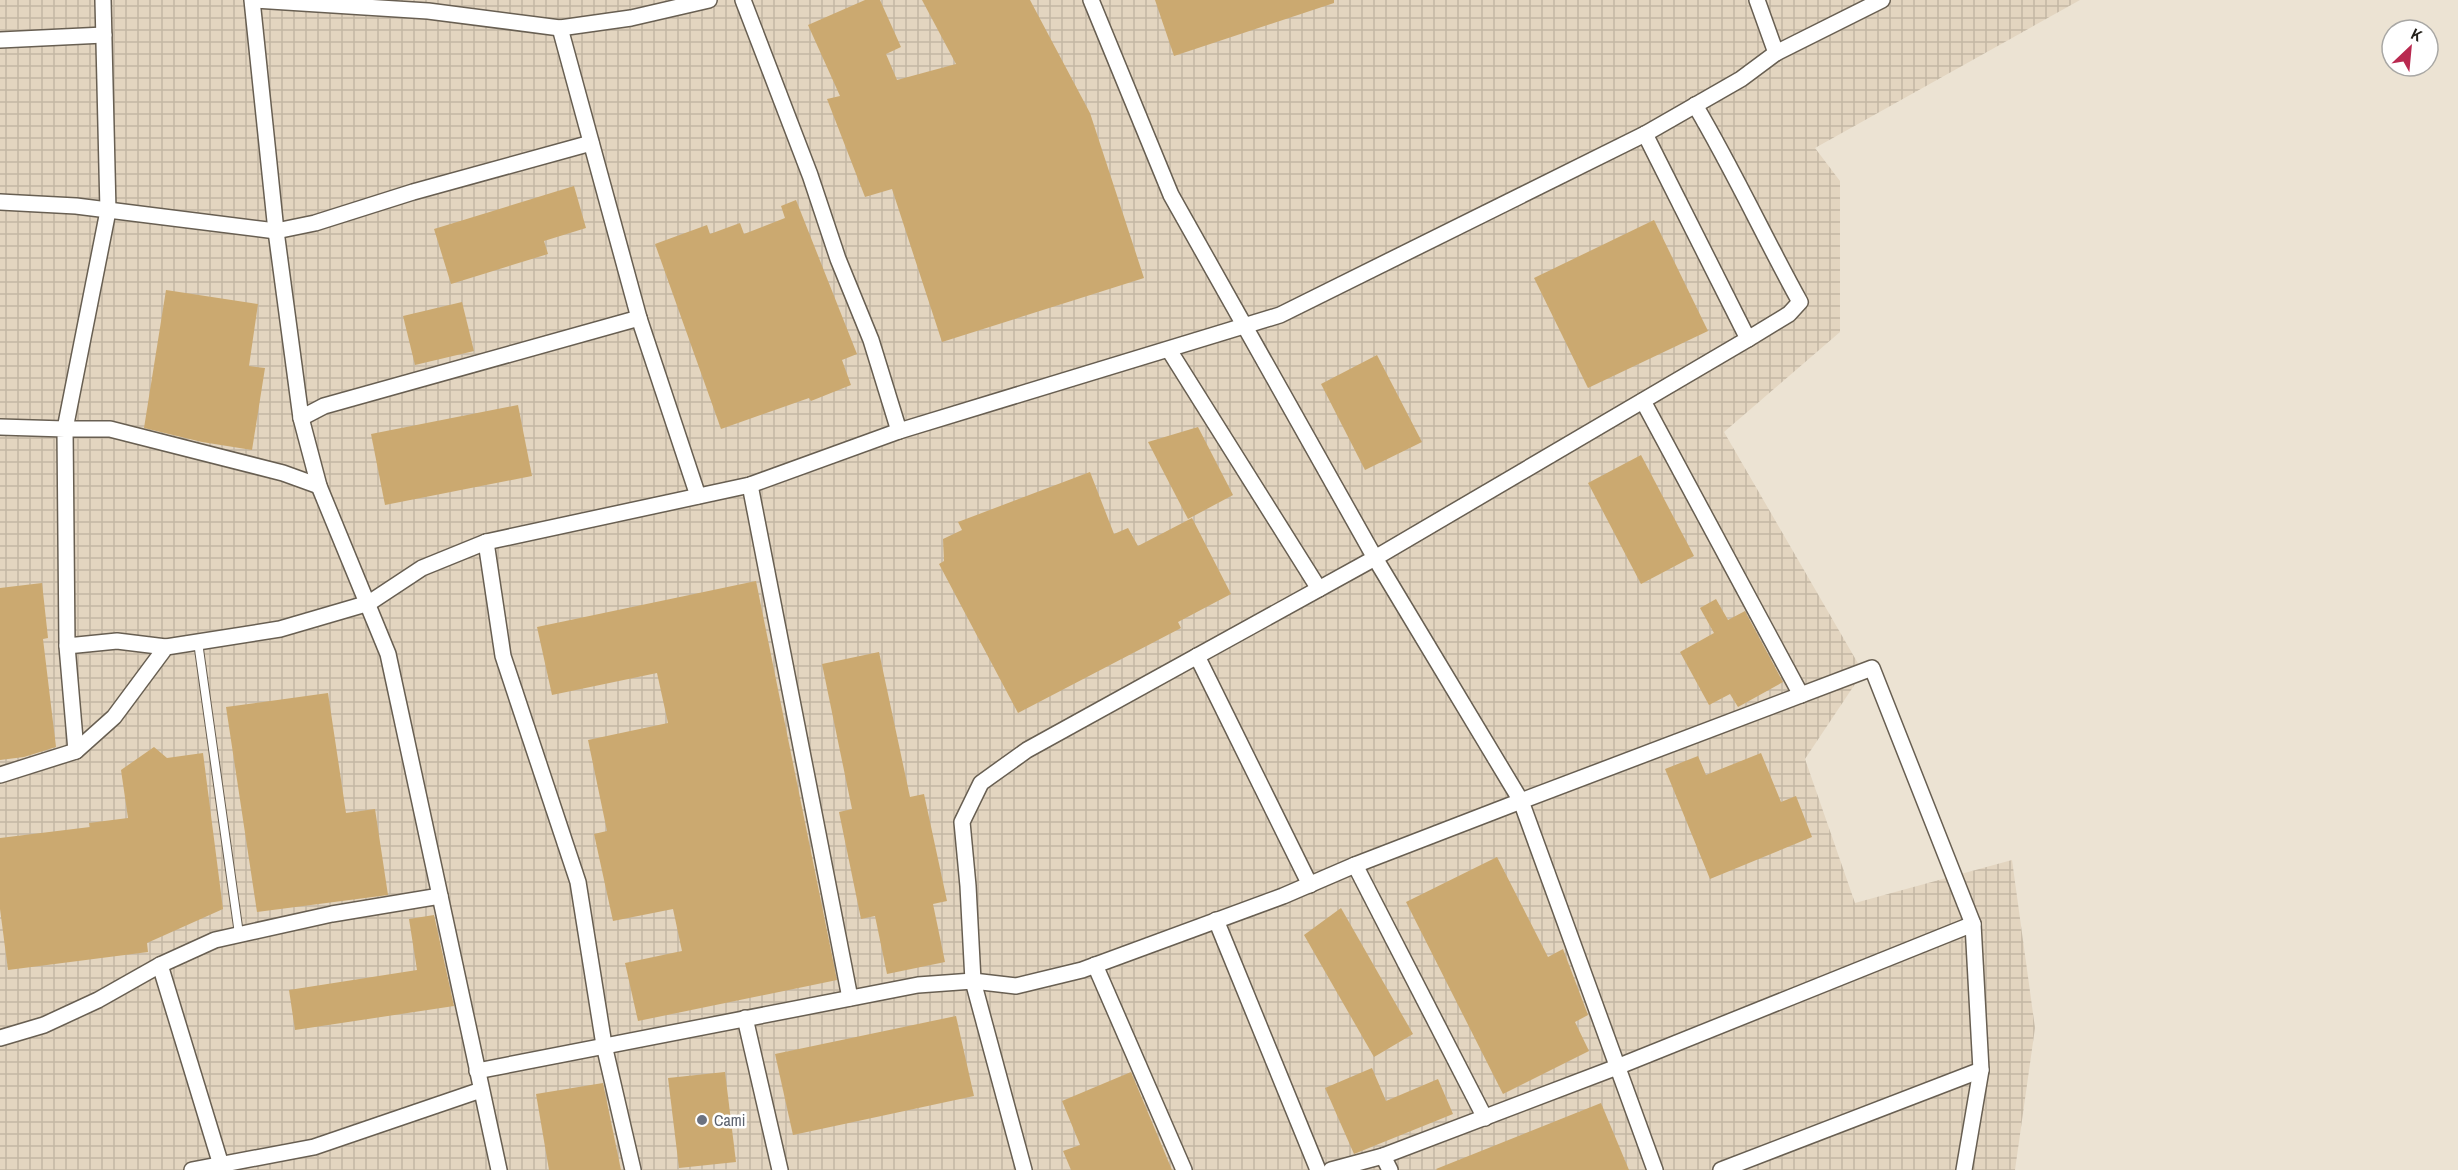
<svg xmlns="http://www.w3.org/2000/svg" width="2458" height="1170" font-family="'Archivo Narrow',sans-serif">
<defs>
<pattern id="industrial-grid" width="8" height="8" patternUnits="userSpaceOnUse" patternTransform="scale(1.5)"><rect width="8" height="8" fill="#e3d5c0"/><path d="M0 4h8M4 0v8" fill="none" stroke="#c3b7a4"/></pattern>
</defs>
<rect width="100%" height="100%" fill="#ece3d3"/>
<path fill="url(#industrial-grid)" d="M0,0H2080L1815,148L1840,181V332L1724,432L1863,672L1805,759L1855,903L2012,860L2035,1028L2015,1170H0Z"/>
<g fill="#cba970">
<path d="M865,0H880L901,47L886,54L897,80L956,64L922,0H1030L1090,113L1144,278L942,342L892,189L865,197L827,99L840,96L808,25Z"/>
<path d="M1155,0H1334V3L1174,56Z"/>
<path d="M574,186L586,228L544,241L548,254L451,284L434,229Z"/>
<path d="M796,200L857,354L842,360L851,385L811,401L809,398L721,429L655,244L707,225L710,234L740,223L744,234L785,218L781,206Z"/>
<path d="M1654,220L1708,331L1588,388L1534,278Z"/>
<path d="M166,290L258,304L249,366L265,368L252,450L202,442L144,428Z"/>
<path d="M462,302L474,351L415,365L403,316Z"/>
<path d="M1377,355L1422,442L1365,470L1321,384Z"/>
<path d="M518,405L532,476L385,505L371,434Z"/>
<path d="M1198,427L1233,495L1188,519L1148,442Z"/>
<path d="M1641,455L1694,556L1641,584L1588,483Z"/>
<path d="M1090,472L1114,534L1128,528L1138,546L1192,518L1231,594L1178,622L1181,628L1018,713L939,564L944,561L943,539L962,530L958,522Z"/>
<path d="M756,581L837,980L638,1021L625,963L682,951L673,909L613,921L594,834L607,831L588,740L668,723L657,673L552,695L537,627Z"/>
<path d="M42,583L48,638L43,639L56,747L24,757L0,760V588Z"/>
<path d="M1716,599L1728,620L1745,611L1783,682L1738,707L1730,694L1709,705L1680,652L1714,633L1700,608Z"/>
<path d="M879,652L910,797L924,794L947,901L933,904L945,962L887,974L875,916L861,919L839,812L852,809L822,664Z"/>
<path d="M328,693L346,813L375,809L388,895L257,912L226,707Z"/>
<path d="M154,747L167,758L203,753L223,909L147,943L148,952L8,970L0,909V838L90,827L89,823L128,818L121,770Z"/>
<path d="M1761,753L1781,802L1796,796L1812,837L1710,879L1665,769L1698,756L1706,775Z"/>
<path d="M1497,857L1548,957L1563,949L1588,1015L1575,1022L1589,1051L1503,1094L1406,902Z"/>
<path d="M1341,908L1413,1034L1374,1057L1304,935Z"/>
<path d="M434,915L454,1006L295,1030L289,990L417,970L409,919Z"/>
<path d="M956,1016L974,1096L793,1135L775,1054Z"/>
<path d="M1372,1068L1386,1101L1438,1079L1453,1114L1354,1154L1325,1088Z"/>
<path d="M725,1072L736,1162L679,1168L668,1078Z"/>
<path d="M1131,1072L1172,1170H1071L1063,1151L1080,1145L1062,1101Z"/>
<path d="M603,1083L621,1170H549L536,1094Z"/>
<path d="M1601,1103L1629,1170H1437L1436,1169Z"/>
</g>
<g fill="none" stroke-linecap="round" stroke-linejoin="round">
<g stroke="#685f52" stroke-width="10">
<path id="service" d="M198,642L239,934"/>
</g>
<g stroke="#685f52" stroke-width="18">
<g id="minor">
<path d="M103,0L108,211L65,429H110L283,473L319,486"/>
<path d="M252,0L276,231L301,418L319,486L388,654L499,1170"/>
<path d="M253,0L428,11L560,28L631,18L709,0"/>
<path d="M1091,0L1171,195L1375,558L1521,801L1655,1170"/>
<path d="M1757,0L1776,53"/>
<path d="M560,28L639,318L698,496"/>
<path d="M0,40L104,35"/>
<path d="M1695,105C1733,169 1764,237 1800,302L1789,314L1748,339"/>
<path d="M0,202L76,206L276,231L315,223L413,192L591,143"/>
<path d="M1169,350L1319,589"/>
<path d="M1643,401L1801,695"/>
<path d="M301,418L324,406L639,318"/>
<path d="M0,427L65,429L67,646L117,641L166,647"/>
<path d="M899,431L1280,315L1645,134L1741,79L1776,53L1882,0"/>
<path d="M750,485L850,998"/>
<path d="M486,542L503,656L578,882L604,1045L633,1170"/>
<path d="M67,646L76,751"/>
<path d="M1197,656L1310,885"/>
<path d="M0,775L76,751L114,717L166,647L280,629L369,603L422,568L486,542L750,485L899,431L871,340L838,259L810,175L743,0"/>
<path d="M1355,865L1485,1118"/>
<path d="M1216,920L1318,1170"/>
<path d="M160,965L221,1165"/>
<path d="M1095,965L1184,1170"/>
<path d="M745,1018L780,1170"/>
<path d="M0,1038L44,1025L98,1000L160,965L215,940L332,914L440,896"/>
<path d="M477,1071L918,985L973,981L1016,986L1082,970L1283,896L1355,865L1521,801L1872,668L1973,924L1981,1070L1964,1170"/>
<path d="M1383,1156L1390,1170"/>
<path d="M192,1170L314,1147L481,1090"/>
<path d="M1024,1170L973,981L968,886L962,822L981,783L1027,750L1375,558L1748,339L1645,134"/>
<path d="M1331,1170L1383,1156L1617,1067L1973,924"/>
<path d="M1721,1170L1981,1070"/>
</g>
</g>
<use href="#service" stroke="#fff" stroke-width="8"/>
<use href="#minor" stroke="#fff" stroke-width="15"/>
</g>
<circle fill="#6b7280" stroke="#fff" stroke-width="2" cx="702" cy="1120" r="6"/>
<g text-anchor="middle" stroke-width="5" stroke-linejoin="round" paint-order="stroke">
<g font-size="16" fill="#5b616d" stroke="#fff" text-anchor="start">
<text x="714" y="1126">Cami</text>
</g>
</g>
<g transform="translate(2410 48) rotate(26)"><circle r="28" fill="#ffffff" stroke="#a8a7a4" stroke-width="1.5"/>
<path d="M0-4.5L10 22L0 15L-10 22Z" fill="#b92950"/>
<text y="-9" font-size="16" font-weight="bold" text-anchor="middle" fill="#25221c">K</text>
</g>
</svg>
